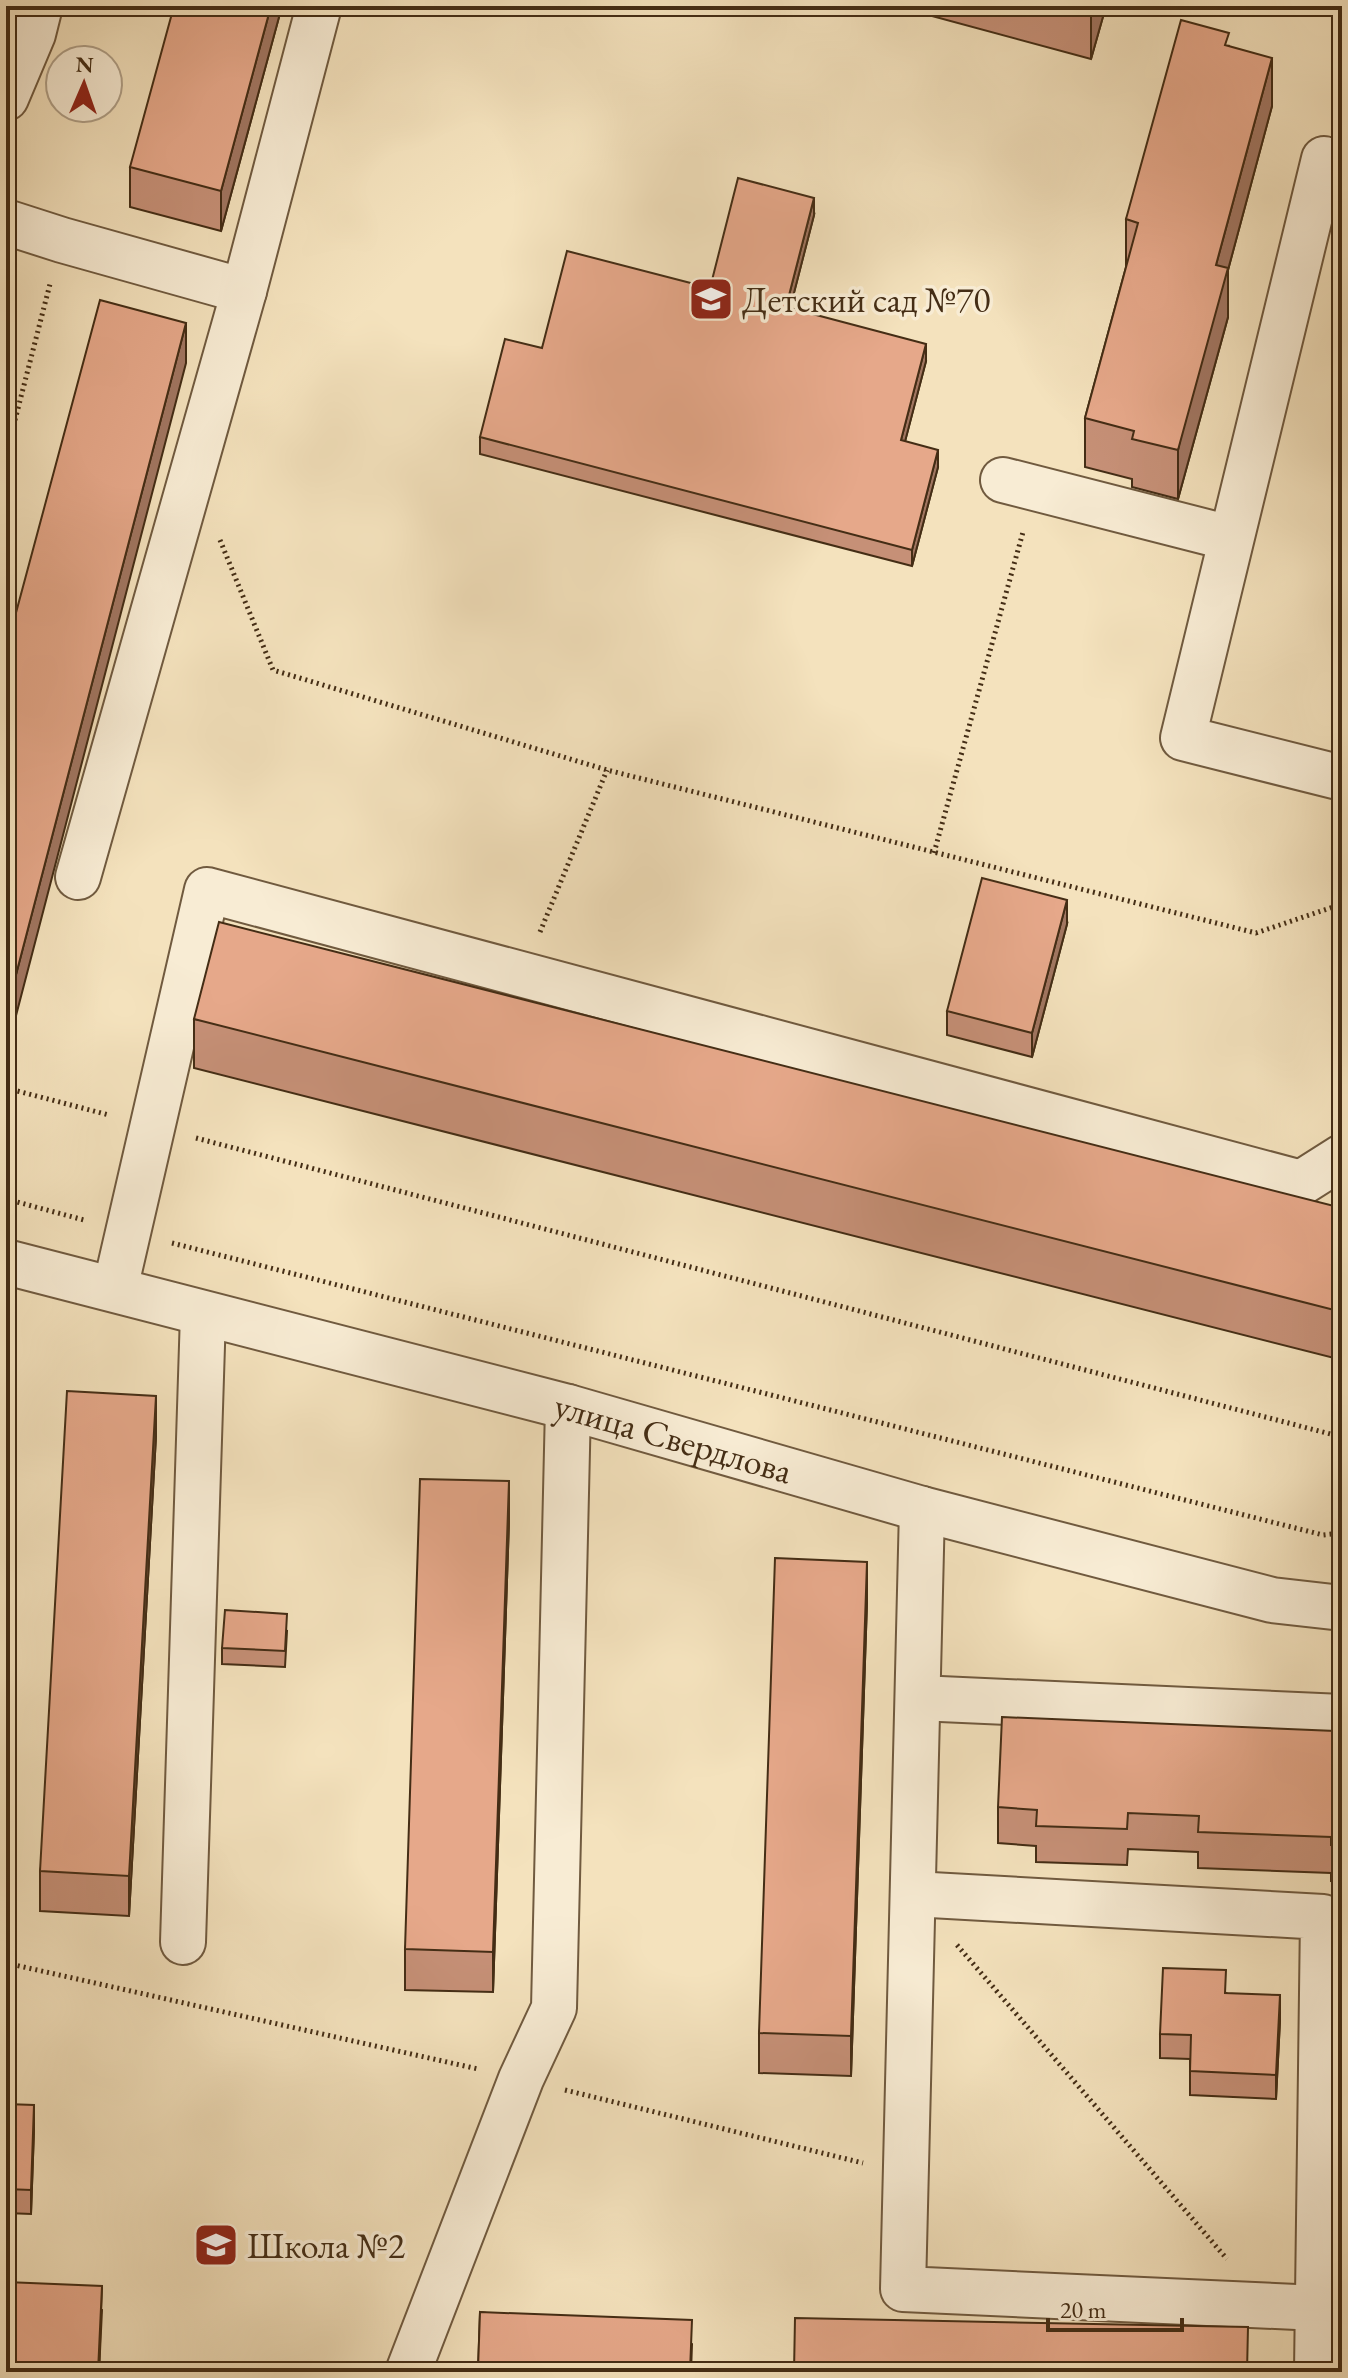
<svg xmlns="http://www.w3.org/2000/svg" width="1348" height="2378" font-family="'EB Garamond',serif">
<rect width="100%" height="100%" fill="#f4e2bd"/>
<filter id="stains"><feTurbulence type="fractalNoise" baseFrequency=".0025" numOctaves="4"/><feColorMatrix values="0 0 0 0 .2 0 0 0 0 .09 0 0 0 0 .02 0 0 0 .5 -.17"/></filter>
<radialGradient id="worn" r=".72"><stop offset=".6" stop-color="#630" stop-opacity="0"/><stop offset="1" stop-color="#630" stop-opacity=".3"/></radialGradient>
<g fill="none" stroke-linecap="round" stroke-linejoin="round">
<g stroke="#705a3f" stroke-width="48">
<g id="minor">
<path d="M6,98L33,34L40,6"/>
<path d="M1324,159L1183,738L1342,778"/>
<path d="M6,222L62,240L244,291"/>
<path d="M1003,480L1230,538"/>
<path d="M78,877L244,291L319,6"/>
<path id="s1" d="M6,1262L568,1407L922,1509L1272,1600L1342,1608"/>
<path d="M115,1289L207,890L1301,1183L1342,1157"/>
<path d="M922,1509L903,2289L1318,2308"/>
<path d="M918,1698L1342,1717"/>
<path d="M913,1894L1323,1917L1317,2372"/>
<path d="M183,1942L203,1314"/>
<path d="M408,2372L521,2079L554,2008L568,1407"/>
</g>
</g>
<g stroke="#442d15" stroke-width="5" stroke-dasharray="2 4" stroke-linecap="butt">
<path d="M6,455L50,284"/>
<path d="M220,540L273,670L607,770L1256,933L1342,904"/>
<path d="M934,853L1023,532"/>
<path d="M540,932L607,770"/>
<path d="M6,1088L109,1115"/>
<path d="M196,1138L1342,1437"/>
<path d="M6,1199L84,1220"/>
<path d="M172,1243L1323,1535L1342,1533"/>
<path d="M957,1945L1227,2259"/>
<path d="M6,1963L478,2069"/>
<path d="M565,2090L863,2163"/>
</g>
<use href="#minor" stroke="#f8ecd4" stroke-width="44"/>
</g>
<g fill="#c69077" stroke="#442d15" stroke-width="2">
<path d="M282,6L221,231L130,207V167Z"/>
<path d="M895,6H1106L1091,59Z"/>
<path d="M1229,46L1272,106L1228,270V317L1178,499L1132,487V479L1085,467V418L1126,267V219Z"/>
<path d="M814,215L790,308L926,361L905,441L938,467L912,566L480,454V437L710,288Z"/>
<path d="M1067,924L1032,1057L947,1035V1011Z"/>
<path d="M194,1019L1342,1208V1360L194,1068Z"/>
<path d="M156,1436L129,1916L40,1911V1871Z"/>
<path d="M509,1521L493,1992L405,1990V1949Z"/>
<path d="M867,1602L851,2076L759,2073V2033Z"/>
<path d="M287,1631L285,1667L222,1664V1648Z"/>
<path d="M1335,1745H1342V1882L1331,1881V1873L1198,1868V1852L1128,1849L1127,1865L1036,1862V1846L998,1843V1807Z"/>
<path d="M1226,1993L1280,2020L1276,2099L1190,2095V2059L1160,2058V2034Z"/>
<path d="M6,2104L34,2129L31,2214L6,2213Z"/>
<path d="M6,2282L102,2310L99,2372H6Z"/>
<path d="M480,2312L692,2344L691,2372H478Z"/>
</g>
<g fill="#a17661" stroke="#442d15" stroke-width="2">
<path d="M271,6H282L221,231V191Z"/>
<path d="M1093,6H1106L1091,59V11Z"/>
<path d="M1272,58V106L1228,270V317L1178,499V450L1216,265Z"/>
<path d="M814,198V215L786,324V307Z"/>
<path d="M186,323V363L6,1054V1013Z"/>
<path d="M926,344V361L901,457V440Z"/>
<path d="M938,450V467L912,566V550Z"/>
<path d="M1067,900V924L1032,1057V1033Z"/>
<path d="M156,1396V1436L129,1916V1876Z"/>
<path d="M509,1481V1521L493,1992V1952Z"/>
<path d="M867,1562V1602L851,2076V2036Z"/>
<path d="M1280,1995V2020L1276,2099V2075Z"/>
<path d="M34,2105V2129L31,2214V2190Z"/>
<path d="M102,2286L99,2372H98Z"/>
</g>
<g fill="#e6a88a" stroke="#442d15" stroke-width="2">
<path d="M174,6H271L221,191L130,167Z"/>
<path d="M1074,6H1093L1091,11Z"/>
<path d="M1181,20L1229,33L1225,45L1272,58L1216,265L1228,268L1178,450L1132,439L1134,431L1085,418L1138,223L1126,219Z"/>
<path d="M738,178L814,198L786,307L926,344L901,440L938,450L912,550L480,437L505,339L542,348L567,251L710,288Z"/>
<path d="M100,300L186,323L6,1013V650Z"/>
<path d="M982,878L1067,900L1032,1033L947,1011Z"/>
<path d="M219,922L1342,1208V1312L194,1019Z"/>
<path d="M67,1391L156,1396L129,1876L40,1871Z"/>
<path d="M420,1479L509,1481L493,1952L405,1949Z"/>
<path d="M775,1558L867,1562L851,2036L759,2033Z"/>
<path d="M225,1610L287,1614L285,1651L222,1648Z"/>
<path d="M1002,1717L1335,1731V1745H1342V1846L1331,1845V1837L1198,1832L1199,1816L1128,1813L1127,1829L1036,1826L1037,1810L998,1807Z"/>
<path d="M1163,1968L1226,1970L1225,1993L1280,1995L1276,2075L1190,2071L1191,2035L1160,2034Z"/>
<path d="M6,2104L34,2105L31,2190L6,2189Z"/>
<path d="M6,2282L102,2286L98,2372L6,2368Z"/>
<path d="M480,2312L692,2320L690,2372H549L478,2369Z"/>
<path d="M795,2318L1248,2327L1247,2372H794Z"/>
</g>
<defs>
<g id="school-square" transform="scale(2.3)"><rect x="-9" y="-9" width="18" height="18" rx="4" fill="#8f2418" stroke="#f8ecd4"/><path d="M0-5L7-2L0 1L-7-2ZM-4 1L0 2.5L4 1V4Q0 6-4 4Z" fill="#fff"/></g>
</defs>
<g fill-rule="evenodd">
<use href="#school-square" x="711" y="299"/>
<use href="#school-square" x="216" y="2245"/>
</g>
<g text-anchor="middle" stroke-width="7" stroke-linejoin="round" paint-order="stroke">
<g font-size="36" fill="#442d15" stroke="#f8ecd4" text-anchor="start">
<text x="742" y="312">Детский сад №70</text>
<text x="247" y="2258">Школа №2</text>
</g>
<g font-size="36" fill="#442d15" stroke="#f8ecd4">
<text dy="13" stroke="none"><textPath href="#s1" startOffset="690">улица Свердлова</textPath></text>
</g>
</g>
<rect width="1348" height="2378" fill="none" stroke="#f4e2bd" stroke-width="32"/>
<rect x="8" y="8" width="1332" height="2362" fill="none" stroke="#442d15" stroke-width="4"/>
<rect x="16" y="16" width="1316" height="2346" fill="none" stroke="#442d15" stroke-width="2"/>
<g transform="translate(84 84) rotate(2)"><circle r="38" fill="#f8ecd4" stroke="#b0a088" stroke-width="2"/>
<path d="M0-6L14 30L0 20L-14 30Z" fill="#8f2418"/>
<text y="-12" font-size="22" font-weight="bold" text-anchor="middle" fill="#442d15">N</text>
</g>
<path d="M1048 2318v12h134v-12" fill="none" stroke="#442d15" stroke-width="4"/>
<text x="1060" y="2318" font-size="24" fill="#442d15" stroke="#f8ecd4" stroke-width="6" paint-order="stroke">20 m</text>
<rect width="100%" height="100%" filter="url(#stains)"/>
<rect width="100%" height="100%" fill="url(#worn)"/>
</svg>
